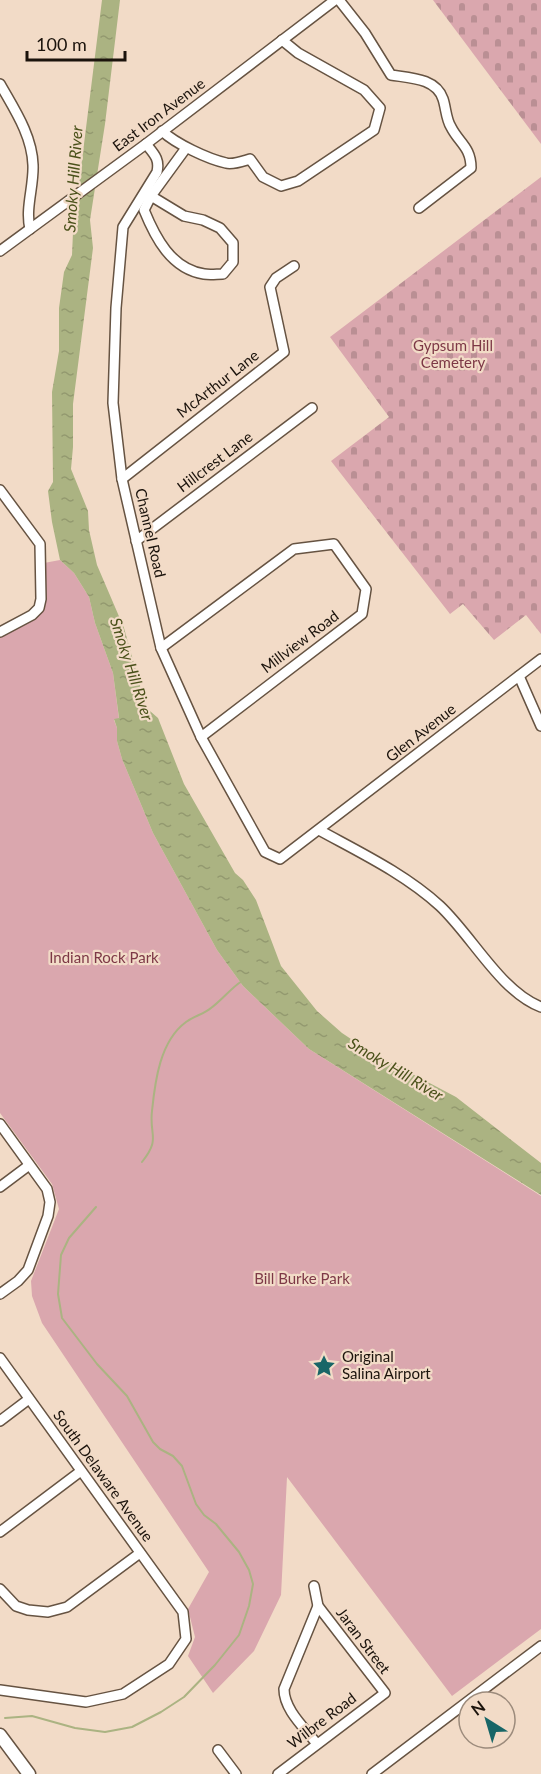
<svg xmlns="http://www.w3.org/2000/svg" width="541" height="1774" font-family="Lato,sans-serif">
<defs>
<pattern id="cemetery-stones" width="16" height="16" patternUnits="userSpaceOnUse" patternTransform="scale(1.5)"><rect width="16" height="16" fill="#daa7ae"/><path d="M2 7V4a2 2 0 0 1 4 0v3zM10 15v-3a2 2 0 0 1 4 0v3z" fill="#ba8f94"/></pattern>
<pattern id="water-ripples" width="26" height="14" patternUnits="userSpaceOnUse" patternTransform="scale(1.5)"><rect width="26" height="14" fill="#abb382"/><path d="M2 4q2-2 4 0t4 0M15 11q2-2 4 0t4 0" fill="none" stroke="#93996f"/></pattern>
</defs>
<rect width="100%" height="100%" fill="#f2dbc7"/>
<path fill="#daa7ae" d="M60,560L74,573L89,597L95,623L113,673L119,719L114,720L117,728V741L122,759L153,833L217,950L243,986L309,1049L541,1196V1629L452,1696L287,1477L281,1595L254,1651L213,1693L188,1656L195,1637L188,1609L209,1572L42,1323L32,1296L31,1281L59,1209L52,1184L0,1113V636L42,612L45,606L44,563Z"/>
<g fill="url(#cemetery-stones)">
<path d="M433,0H541V144Z"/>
<path d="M541,177V634L526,615L494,640L463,604L450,614L331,461L389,417L330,337Z"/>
</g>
<path fill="url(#water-ripples)" d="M102,0H120L105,124L90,220L93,248L73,404V447L71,469L88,511L89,530L97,565L124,628L140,685L142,704L158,718L184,784L235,873L243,880L256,900L281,966L317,1011L342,1033L369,1051L456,1097L541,1163V1195L309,1049L243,986L217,950L153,833L122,759L117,741V728L114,719L119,718L113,673L95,623L89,597L74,573L60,560L52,522L48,491L53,482L52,392L59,351V308L64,272L72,255L73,232Z"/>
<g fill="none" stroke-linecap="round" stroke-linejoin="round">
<g stroke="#abb382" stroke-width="2">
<path d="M142,1162C161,1138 149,1136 152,1111C155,1081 160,1041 186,1022C194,1016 204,1014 211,1008C222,1000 231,988 242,981"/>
<path d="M5,1718L32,1716L75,1728L105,1732L132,1727L161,1712L184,1697L215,1665L239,1635L249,1606L253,1584L249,1570L239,1552L216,1524L204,1515L196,1504L182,1466L173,1456L160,1449L153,1442L127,1396L97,1364L62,1318L58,1294L61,1255L69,1238L96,1207"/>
</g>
<g stroke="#665342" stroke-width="12">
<g id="minor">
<path d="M339,0L365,33L391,75C410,78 436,78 443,99C446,108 446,119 451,127C459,143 471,147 471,168L419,208"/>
<path d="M0,84C14,109 32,135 33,165C34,186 25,208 30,229"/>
<path d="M162,131C176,144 208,159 226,163C233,165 243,161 250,159L263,177L281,186L298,181L374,130L380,108L364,90L298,53L282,40"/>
<path d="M146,144C154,154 160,159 157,172L123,227L116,308L113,403L122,479L161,648L201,737L265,852L280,859L541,659"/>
<path d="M151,196L184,216L203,220L220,228L233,243V262L223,274C217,274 210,275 204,274C171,269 155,237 144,210Z"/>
<path d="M151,196L186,148"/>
<path d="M0,251L146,144L335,0"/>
<path d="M122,479L284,352L270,287L276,278L294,266"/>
<path d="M0,490L40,544L41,599L39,608L32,615L0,632"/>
<path d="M136,541L312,408"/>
<path d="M161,648L294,549L334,544L366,589L362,614L201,737"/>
<path d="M519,676L541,726"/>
<path d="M319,830C361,853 405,874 440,906C472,936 501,992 541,1007"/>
<path d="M0,1124L47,1189L50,1202L48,1216L28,1270L18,1281L0,1294"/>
<path d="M0,1187L28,1166"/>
<path d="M0,1358L183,1612L186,1639L169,1664L123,1694L86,1702L0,1690"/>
<path d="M0,1421L29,1399"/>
<path d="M0,1532L81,1471"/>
<path d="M0,1589L16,1606L28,1610L48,1612L67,1607L140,1553"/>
<path d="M317,1744C305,1728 284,1710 284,1689L318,1606"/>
<path d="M218,1750L236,1774"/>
<path d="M278,1774L385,1693L318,1606L314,1586"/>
<path d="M372,1774L541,1646"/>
</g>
</g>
<g stroke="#665342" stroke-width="15">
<path id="major" d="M0,1735L29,1774"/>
</g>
<use href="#minor" stroke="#fff" stroke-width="9"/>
<use href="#major" stroke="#fff" stroke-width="12"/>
</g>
<defs>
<g id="sight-bare" transform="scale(1.8)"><path d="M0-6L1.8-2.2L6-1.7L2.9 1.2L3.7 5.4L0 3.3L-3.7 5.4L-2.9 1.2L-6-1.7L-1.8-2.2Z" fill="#186667" stroke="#f2dbc7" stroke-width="2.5" paint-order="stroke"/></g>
</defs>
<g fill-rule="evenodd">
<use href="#sight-bare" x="324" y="1366"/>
</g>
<g text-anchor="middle" stroke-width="4.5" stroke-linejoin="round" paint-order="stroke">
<g font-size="15" fill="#1b130c" stroke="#f2dbc7">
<text transform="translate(159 115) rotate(-37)" y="5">East Iron Avenue</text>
<text transform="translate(218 384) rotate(-38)" y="5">McArthur Lane</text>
<text transform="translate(215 462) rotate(-37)" y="5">Hillcrest Lane</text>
<text transform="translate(150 533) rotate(77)" y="5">Channel Road</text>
<text transform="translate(300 642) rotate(-37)" y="5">Millview Road</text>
<text transform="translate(421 733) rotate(-38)" y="5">Glen Avenue</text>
<text transform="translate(103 1476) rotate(54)" y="5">South Delaware Avenue</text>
<text transform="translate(363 1641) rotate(53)" y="5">Jaran Street</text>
<text transform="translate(322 1721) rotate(-37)" y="5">Wilbre Road</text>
</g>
<g font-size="15" fill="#7d3846" stroke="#f2dbc7">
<text x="453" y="351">Gypsum Hill<tspan x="453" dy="17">Cemetery</tspan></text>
<text x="104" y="963">Indian Rock Park</text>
<text x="302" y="1284">Bill Burke Park</text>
</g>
<g font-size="15" fill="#1b130c" stroke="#f2dbc7" text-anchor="start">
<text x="342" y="1362">Original<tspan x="342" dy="17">Salina Airport</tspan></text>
</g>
<g font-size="16" font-style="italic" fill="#4a511a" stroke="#f2dbc7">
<text transform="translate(73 179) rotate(-86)" y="6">Smoky Hill River</text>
<text transform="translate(132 669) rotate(72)" y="6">Smoky Hill River</text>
<text transform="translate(396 1069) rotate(31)" y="6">Smoky Hill River</text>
</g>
</g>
<g transform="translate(487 1720) rotate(323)"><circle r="28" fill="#f2dbc7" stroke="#9c8b7c" stroke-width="1.5"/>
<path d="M0-4.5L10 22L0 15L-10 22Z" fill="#186667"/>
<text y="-9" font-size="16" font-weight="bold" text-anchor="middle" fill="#1b130c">N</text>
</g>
<path d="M27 51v9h98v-9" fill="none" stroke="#1b130c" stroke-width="3"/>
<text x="36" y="51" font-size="18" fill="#1b130c" stroke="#f2dbc7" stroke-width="4.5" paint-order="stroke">100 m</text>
</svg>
